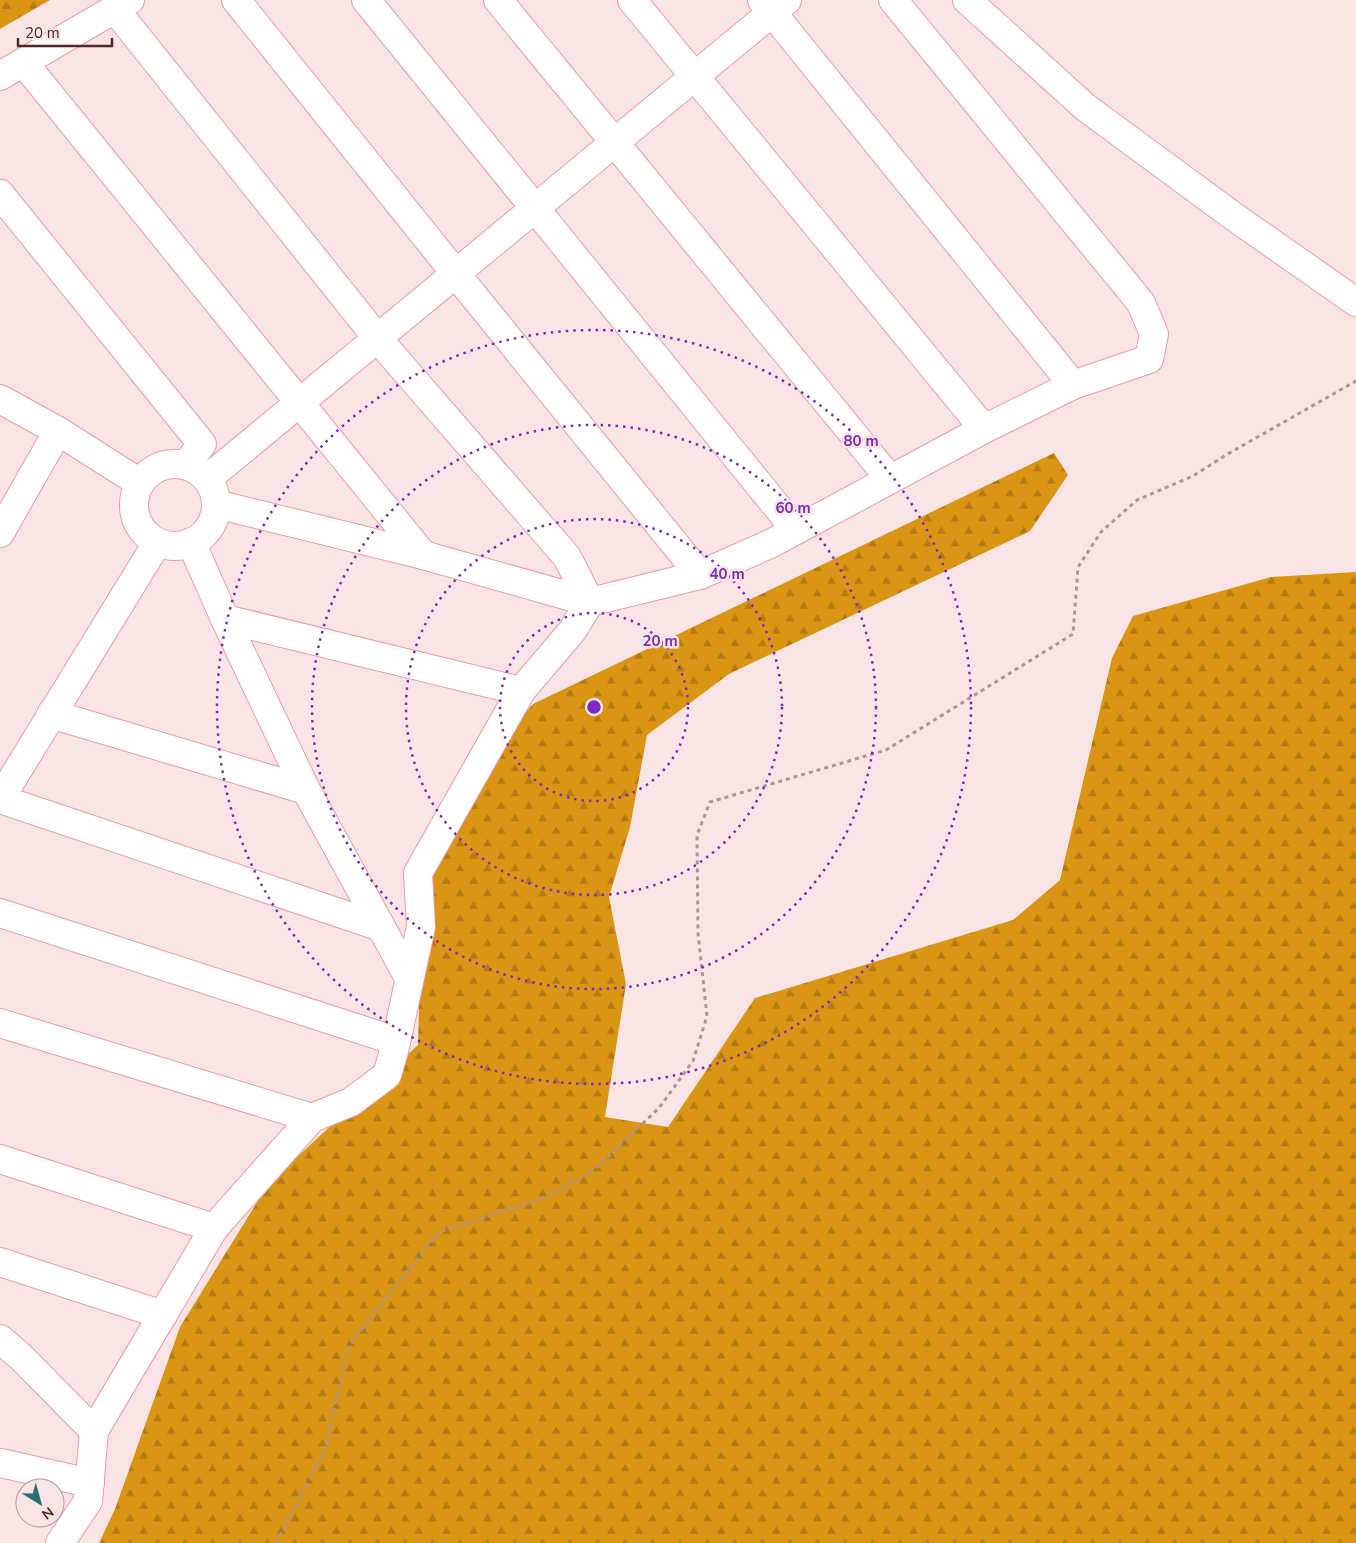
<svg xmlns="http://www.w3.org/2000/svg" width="1356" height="1543" font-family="'Nunito Sans',sans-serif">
<defs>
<pattern id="forest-firs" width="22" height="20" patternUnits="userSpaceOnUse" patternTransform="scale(1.25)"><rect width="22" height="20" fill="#d99513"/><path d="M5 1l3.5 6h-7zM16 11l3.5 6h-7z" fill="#b27a12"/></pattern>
</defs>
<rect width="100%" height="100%" fill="#f8e4e5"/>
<g fill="url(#forest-firs)">
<path d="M0,0H50L0,29Z"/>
<path d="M1054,453L1068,475L1030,531L729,674L647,735L630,827L609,897L626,984L605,1117L668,1127L755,998L1013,920L1060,880L1112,658L1133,616L1271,577L1356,572V1543H99L115,1509L180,1327L269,1183L418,1045L421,927L436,815L533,704Z"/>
</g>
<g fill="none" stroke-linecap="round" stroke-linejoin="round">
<g stroke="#f19aa0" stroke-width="30">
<g id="street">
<path d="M236,0L456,274L700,575"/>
<path d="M366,0L795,529"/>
<path d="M498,0L890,479"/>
<path d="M632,0L984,429"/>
<path d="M762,0L1073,385"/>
<path d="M967,0L1085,107L1233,216L1356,302"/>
<path d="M114,8L378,339L567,557L590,602"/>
<path d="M24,63L423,555"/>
<path d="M0,76L130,0"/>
<path d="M0,194L202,444L186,465"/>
<path d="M0,399L58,431L140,483"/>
<circle cx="175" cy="505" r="41"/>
<path d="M207,479L787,0"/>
<path d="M216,504L423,555L590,602L700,575L772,543L984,429L1073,385L1149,359L1154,334L1141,303L893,0"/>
<path d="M0,533L58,431"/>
<path d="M191,542L225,619L306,790L409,978"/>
<path d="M225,619L521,691"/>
<path d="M51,714L306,790"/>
<path d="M0,799L381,927"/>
<path d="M0,799L157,543"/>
<path d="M0,913L396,1041"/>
<path d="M0,1023L312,1118"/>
<path d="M0,1159L214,1228"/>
<path d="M0,1262L163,1315"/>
<path d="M0,1339L21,1357L94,1431"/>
<path d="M0,1463L90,1483"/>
<path d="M60,1543L88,1501L94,1431L214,1228L312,1118L351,1102L387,1075L394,1051L421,927L418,873L521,691L572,631L590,602"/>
</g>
</g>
<path stroke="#ae9495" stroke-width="3" stroke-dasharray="4 4" stroke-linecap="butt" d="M276,1543L325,1449L349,1345L439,1232L547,1197L594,1170L659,1108L693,1061L707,1016L698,933L697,835L710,802L886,750L1073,634L1078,567L1101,532L1137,500L1193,476L1226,455L1356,381"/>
<use href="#street" stroke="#fff" stroke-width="28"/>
</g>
<g fill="none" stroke="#7b2cbf" stroke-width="2.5" stroke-dasharray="2.5 5">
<circle cx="594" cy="707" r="94"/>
<circle cx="594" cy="707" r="188"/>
<circle cx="594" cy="707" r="282"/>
<circle cx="594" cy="707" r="377"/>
</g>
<circle cx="594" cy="707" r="8" fill="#7b2cbf" stroke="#f8e4e5" stroke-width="2.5"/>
<g font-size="15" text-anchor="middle" font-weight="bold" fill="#7b2cbf" stroke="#f8e4e5" stroke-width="5" stroke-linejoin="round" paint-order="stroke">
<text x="861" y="446">80 m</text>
<text x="793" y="513">60 m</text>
<text x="727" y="579">40 m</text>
<text x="660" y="646">20 m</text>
</g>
<g transform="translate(40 1503) rotate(143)"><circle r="24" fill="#f8e4e5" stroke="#b4999b"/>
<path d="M0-4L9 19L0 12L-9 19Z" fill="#277172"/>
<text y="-8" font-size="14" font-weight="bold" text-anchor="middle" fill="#4d292c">N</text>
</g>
<path d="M18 38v8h94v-8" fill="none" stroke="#4d292c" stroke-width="2.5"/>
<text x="25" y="38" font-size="15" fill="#4d292c" stroke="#f8e4e5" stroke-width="4" paint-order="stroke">20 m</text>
</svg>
